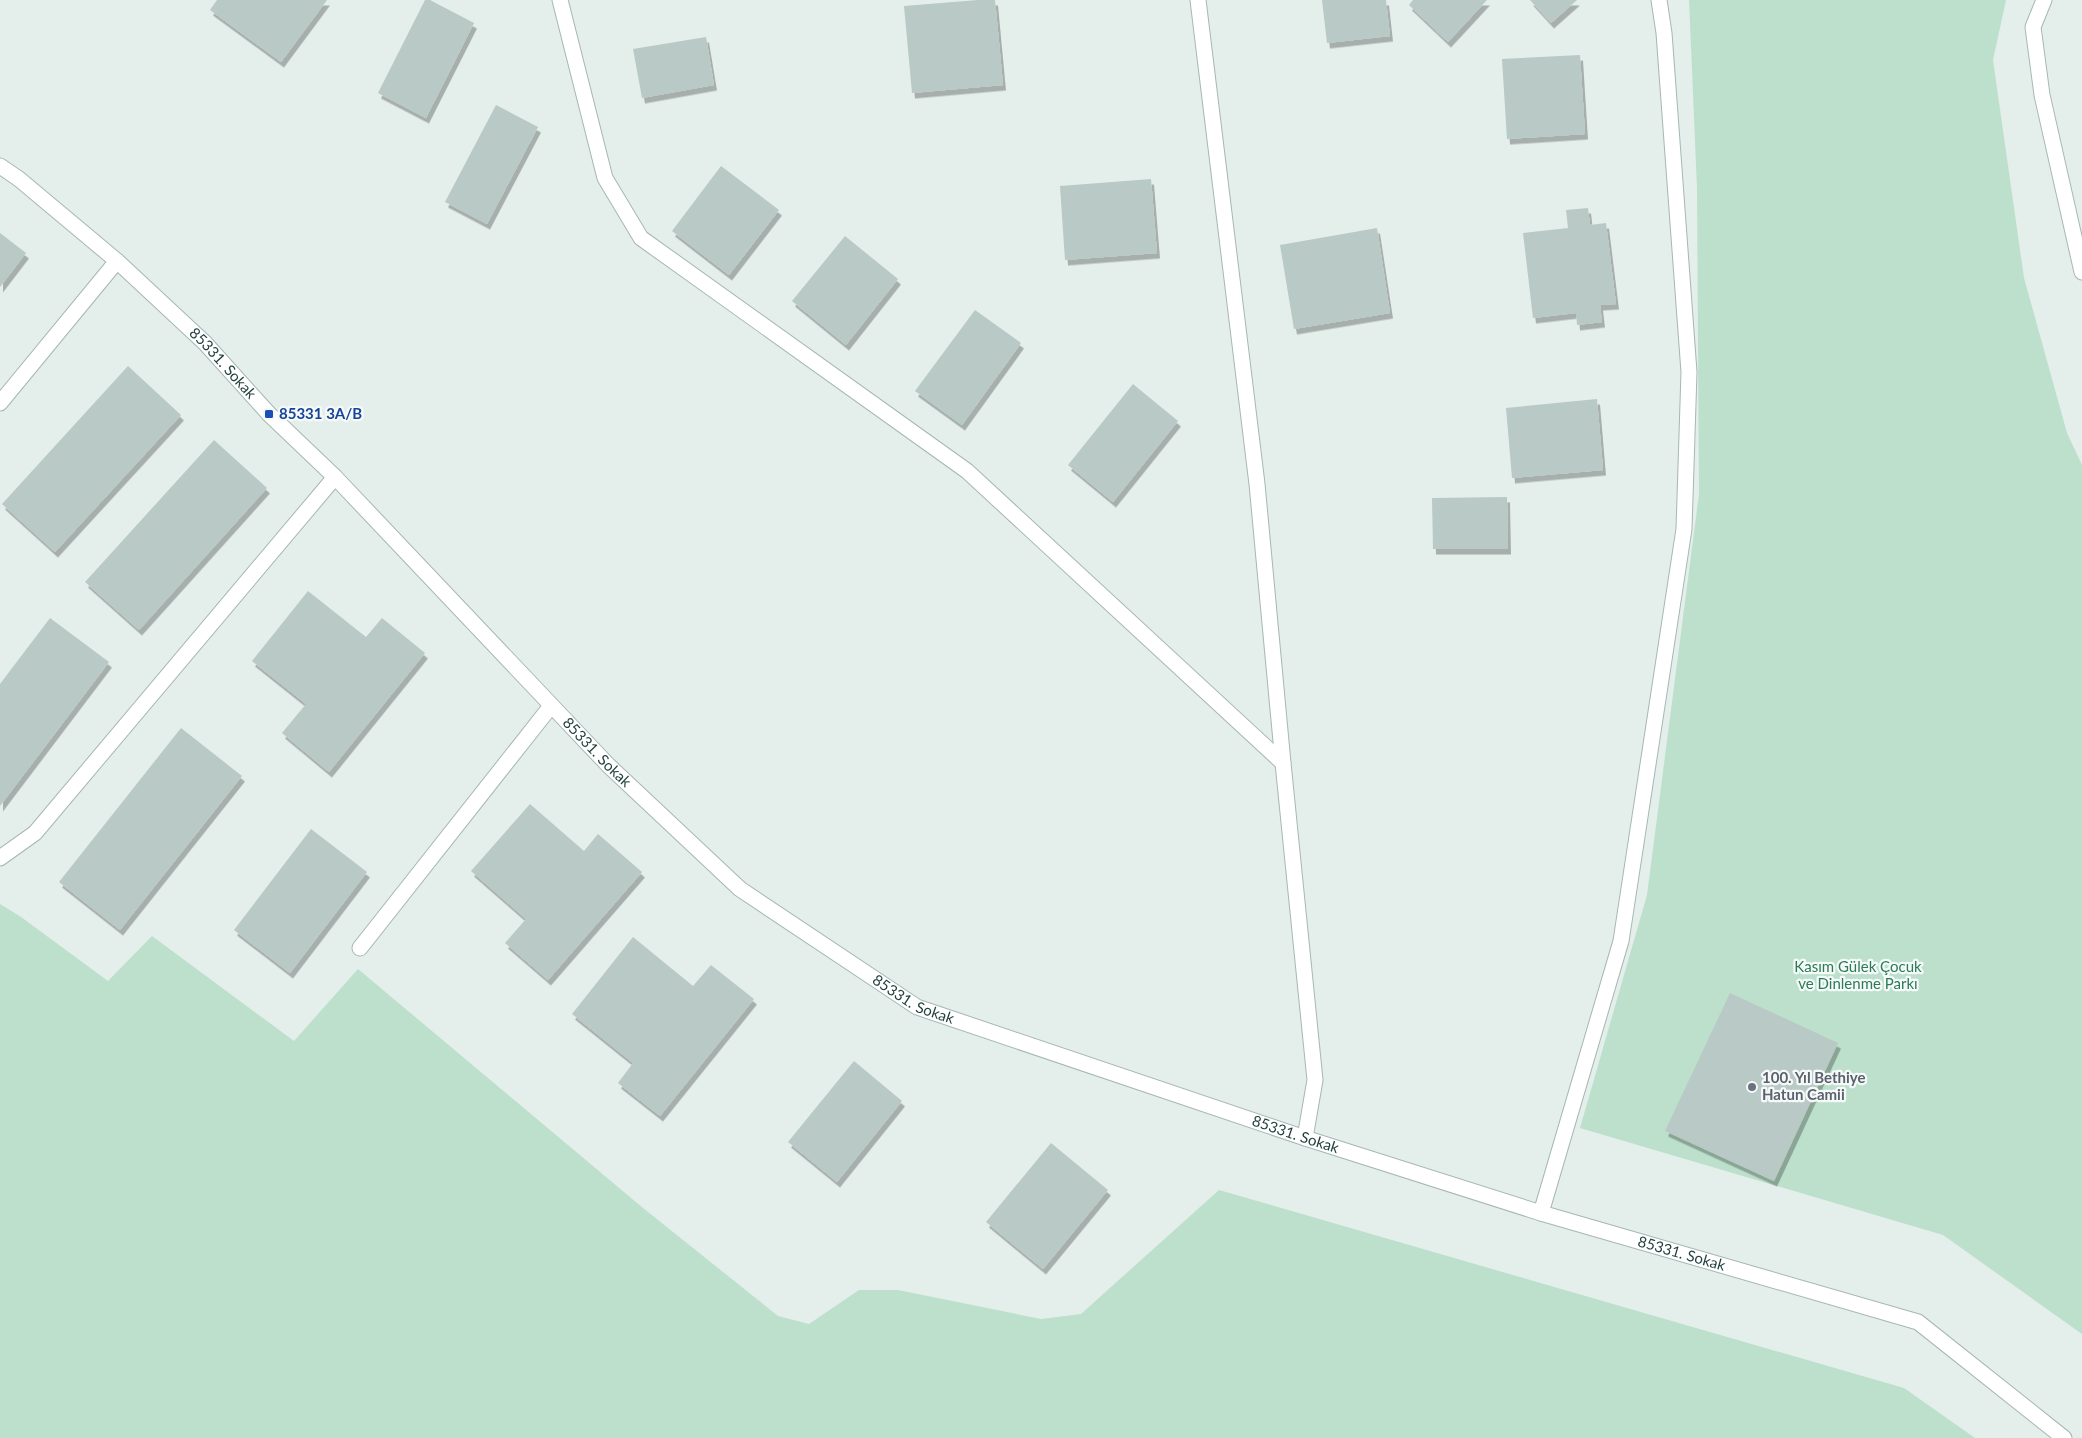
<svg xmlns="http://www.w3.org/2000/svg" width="2082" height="1438" font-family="Lato,sans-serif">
<defs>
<filter id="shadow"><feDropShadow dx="3" dy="5.5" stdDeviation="0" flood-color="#0004"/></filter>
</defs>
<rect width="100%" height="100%" fill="#e4eeeb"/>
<g fill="#bce0cc">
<path d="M1689,0H2006L1993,60L2024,278L2067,433L2082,465V1334L1943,1235L1580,1128L1647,895L1699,494L1697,188Z"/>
<path d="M0,904L21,917L108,981L152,936L294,1041L358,969L643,1208L778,1316L809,1324L859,1290H898L1041,1319L1081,1314L1219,1190L1904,1388L1975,1438H0Z"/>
</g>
<g fill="#b9c9c5" filter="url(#shadow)">
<path d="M217,0H327L281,62L210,10Z"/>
<path d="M425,0H430L474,23L426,118L378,93Z"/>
<path d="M978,0H995L1003,85L912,93L904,6Z"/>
<path d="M1322,0H1386L1390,36L1327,43Z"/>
<path d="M1413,0H1487L1448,42L1409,5Z"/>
<path d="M1530,0H1577L1551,23Z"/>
<path d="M706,37L714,85L642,98L633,49Z"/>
<path d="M1580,55L1585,134L1507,139L1502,59Z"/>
<path d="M496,105L538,127L487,224L445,202Z"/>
<path d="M721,166L779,210L729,275L672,231Z"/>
<path d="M1151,179L1157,253L1065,260L1060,186Z"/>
<path d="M1588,208L1590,225L1606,223L1616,304L1600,305L1602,322L1577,325L1576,313L1533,318L1523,233L1568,228L1566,210Z"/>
<path d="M1377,228L1390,313L1294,329L1280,245Z"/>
<path d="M0,233L26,253L0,287Z"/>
<path d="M845,236L898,279L846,345L792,301Z"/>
<path d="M975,310L1021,343L962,425L915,391Z"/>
<path d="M128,366L181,415L55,552L2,504Z"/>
<path d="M1133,384L1178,421L1113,502L1068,465Z"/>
<path d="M1597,399L1603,470L1512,478L1506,408Z"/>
<path d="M214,440L267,488L139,630L85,582Z"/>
<path d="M1507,497L1508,549H1433L1432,498Z"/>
<path d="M308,591L366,637L382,618L425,653L329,772L282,733L306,704L252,661Z"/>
<path d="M50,618L109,662L0,806V684Z"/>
<path d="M181,728L242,776L120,930L59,882Z"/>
<path d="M530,804L584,851L598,834L642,872L548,980L505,943L526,919L471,871Z"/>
<path d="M311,829L367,872L290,973L234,930Z"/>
<path d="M633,937L693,986L711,965L754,999L660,1116L618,1083L633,1063L572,1014Z"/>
<path d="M1730,993L1838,1043L1774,1181L1665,1131Z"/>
<path d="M854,1061L902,1101L837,1182L788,1142Z"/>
<path d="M1051,1143L1108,1190L1043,1269L986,1222Z"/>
</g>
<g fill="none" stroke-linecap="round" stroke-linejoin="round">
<g stroke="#a6b7b4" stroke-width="17">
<g id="minor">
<path d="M560,0L605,178L641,238L967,471L1283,763"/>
<path d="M1198,0L1257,484L1283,763L1315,1080L1305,1138"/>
<path d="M2044,0L2033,27L2042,95L2082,272"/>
<path id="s1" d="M0,166L19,179L117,261L205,343L269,414L335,477L608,765L740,889L917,1007L1305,1138L1541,1213L1918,1322L2064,1438"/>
<path d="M0,403L117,261"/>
<path d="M0,858L35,833L335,477"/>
<path d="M360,948L551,706"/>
<path d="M1541,1213L1621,941L1684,529L1689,372L1664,33L1659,0"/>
</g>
</g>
<use href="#minor" stroke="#fff" stroke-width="15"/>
</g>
<rect fill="#1a4fb4" stroke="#f5faf9" stroke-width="2" x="264" y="409" width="10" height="10" rx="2.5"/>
<circle fill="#6b7280" stroke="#f5faf9" stroke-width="2" cx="1752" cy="1087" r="5"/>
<g text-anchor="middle" stroke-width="4.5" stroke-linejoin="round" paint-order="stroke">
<g font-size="15" fill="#22413e" stroke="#f5faf9">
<text dy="5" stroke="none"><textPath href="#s1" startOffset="298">85331. Sokak</textPath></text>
<text dy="5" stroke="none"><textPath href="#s1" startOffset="838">85331. Sokak</textPath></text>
<text dy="5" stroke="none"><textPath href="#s1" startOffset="1242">85331. Sokak</textPath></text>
<text dy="5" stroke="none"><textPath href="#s1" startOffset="1648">85331. Sokak</textPath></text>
<text dy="5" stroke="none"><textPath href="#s1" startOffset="2052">85331. Sokak</textPath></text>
</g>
<g font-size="15" font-weight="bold" fill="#164399" stroke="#f5faf9" text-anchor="start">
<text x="279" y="419">85331 3A/B</text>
</g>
<g font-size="15" fill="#2a7b56" stroke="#f5faf9">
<text x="1858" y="972">Kasım Gülek Çocuk<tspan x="1858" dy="17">ve Dinlenme Parkı</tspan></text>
</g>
<g font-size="15" font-weight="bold" fill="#5b616d" stroke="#f5faf9" text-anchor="start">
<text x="1762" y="1083">100. Yıl Bethiye<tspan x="1762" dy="17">Hatun Camii</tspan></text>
</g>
</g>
</svg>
